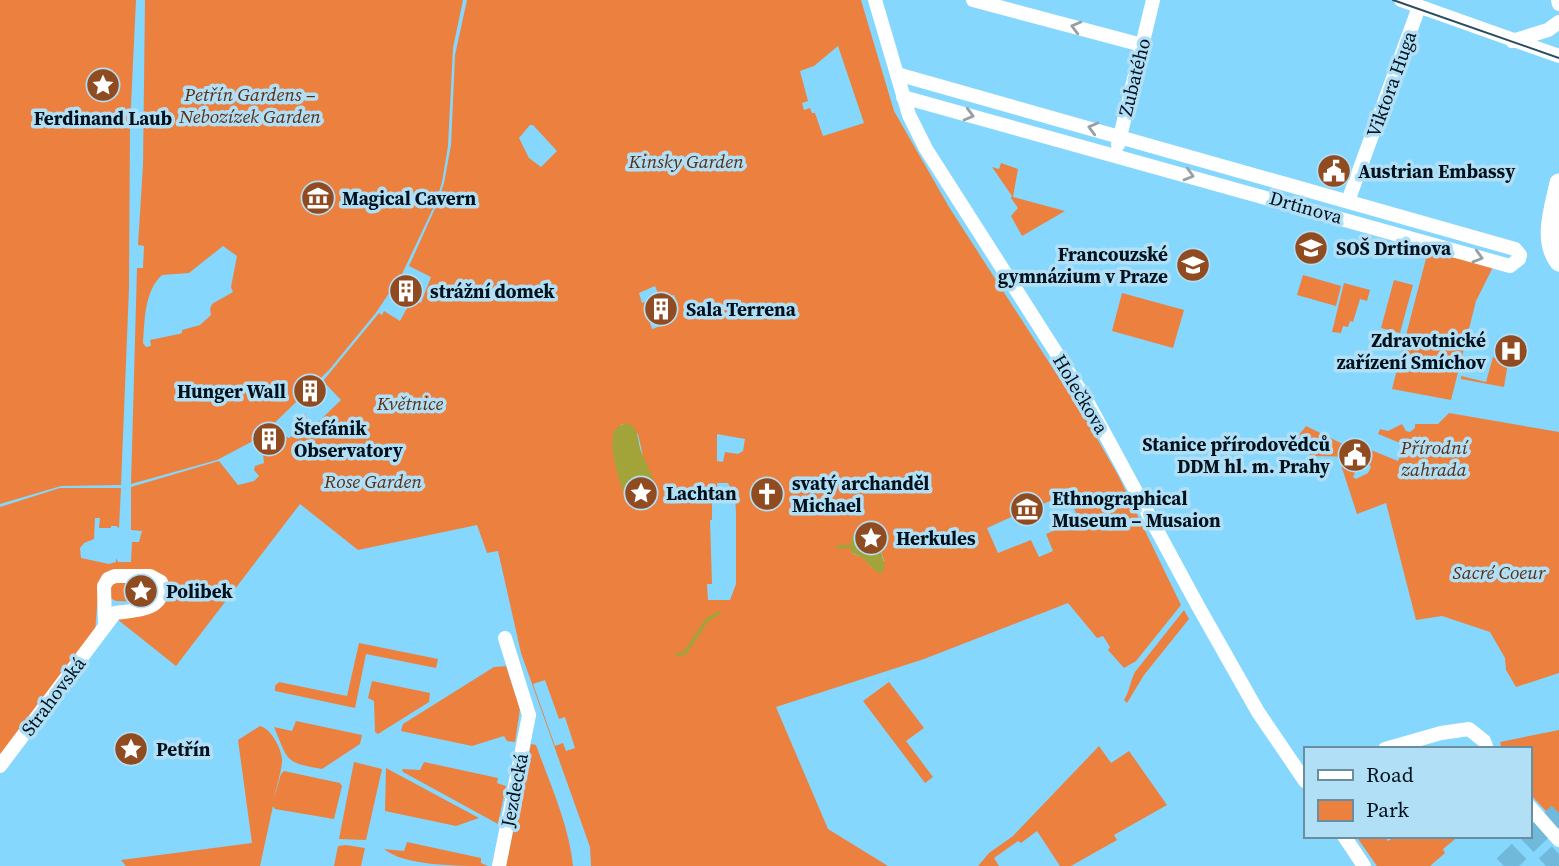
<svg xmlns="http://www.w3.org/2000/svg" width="1559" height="866" font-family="'Source Serif 4',serif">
<rect width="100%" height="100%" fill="#85d7fd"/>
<g fill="#ec813f" fill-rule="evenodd">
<path d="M0,0H136L130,126L129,288L121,485L61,486L0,504Z"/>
<path d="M145,0H463L453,48L448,146L442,182L436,202L402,274L375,314L329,370L259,438L217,460L131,484L137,268H143L144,246L138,245L143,165ZM223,246L237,256L231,287L233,292L212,304L210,309L211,315L200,325L182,330V333L179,334L150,340L151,346L146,347L143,343C145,319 144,292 162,275L189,273Z"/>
<path d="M467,0H861L894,111L949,207L1088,423L1118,475L1181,605L1136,661L1124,668L1108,650L1110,647L1103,636L1097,638L1068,603L924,659L776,707L828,829L888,866H591L590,847L521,653L498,551L487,553L477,525L358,550L300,504L176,666L117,619L154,610L163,577L99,582L95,632L0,760V507L60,488H121L119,528L116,526H111V528H99L100,518H95L94,539L84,543L80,548L81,558L109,564L116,562V558L118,562H131L132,542H139L142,531L131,530V487L219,461L238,485L254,481L259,476L254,470L255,466L264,463L263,454L283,435L289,438L294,435V425L305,414L312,428L341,400L323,381L379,313L382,315L384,311L400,321L412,299L421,303L431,277L409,266L437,204L444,183L451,145L455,55ZM838,46L864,123L823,136L815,113H812L810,108L804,110L802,103L808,101L800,71L814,66ZM530,125H533L557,151L541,167L529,158L519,138ZM655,286L660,298L674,295L678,304L665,311L669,323L652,329L649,320L655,317L648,301L642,303L639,293ZM622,424L638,434L643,456L631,504C619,484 610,455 614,432ZM717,434L745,439L743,451L738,454L725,452L723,462L717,461ZM717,483H728L735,497L736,512V584L730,600H708L707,584H712L710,520H712V496L718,495ZM1068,494L1079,520L1046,534L1053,551L1039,557L1031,540L998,553L987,528L1020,513L1016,503L1031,497L1035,507ZM877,521L879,545L884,561L872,568L864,558L851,553L856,530ZM545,680L559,719L565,717L575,748L566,751L563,743L555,746L533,684Z"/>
<path d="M1001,163L1018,169L1013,197L1065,211L1022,236L1011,216L1018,208L1011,198L1012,196L992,167L999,169Z"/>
<path d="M1428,251L1493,267L1476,301L1451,400L1392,389Z"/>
<path d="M1303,275L1341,286L1336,306L1297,295Z"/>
<path d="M1394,280L1413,285L1400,333L1381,328Z"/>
<path d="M1344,283L1370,290L1367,301L1360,299L1353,322L1350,321L1348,327L1343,326L1341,333L1332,332Z"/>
<path d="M1122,293L1184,310L1173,348L1112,331Z"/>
<path d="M1493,357L1508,363L1504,387L1461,379V376L1486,382Z"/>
<path d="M1449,413L1559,432V673L1516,687L1506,670L1505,658L1490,632L1442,616L1416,620L1386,503L1357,514L1341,465L1360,462L1353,477L1356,479L1368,473L1371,467L1362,455L1371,450L1398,461L1405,445L1378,434L1380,429L1388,431L1402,424L1406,431L1410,432L1415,428V424H1438Z"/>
<path d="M1306,426L1359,452L1358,457L1314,456L1289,448Z"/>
<path d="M117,581H149L158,589L148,602L116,601L110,598L108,588Z"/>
<path d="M1184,610L1189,619L1144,675L1127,703L1124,700C1130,691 1130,681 1135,672Z"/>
<path d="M359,643L438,659L436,668L366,654L355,708L275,691V686L279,682L347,696Z"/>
<path d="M506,666L520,709L515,742L507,741L504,736L472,746L401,731L403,724L494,667Z"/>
<path d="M372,681L430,693L429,702L378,734L375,732L374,701L368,698Z"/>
<path d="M889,682L924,728L906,741L933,777L925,783L863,701Z"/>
<path d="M296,721L362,735L360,744L322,769C284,762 289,762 274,727L292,731Z"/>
<path d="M260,726C271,729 280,746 282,758C283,767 276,788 274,798L281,774L284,771L340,783L342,786L334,819L275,809L273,806L260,866H126L121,860L252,843L238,740Z"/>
<path d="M1559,730V825L1529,793V749H1502L1500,742Z"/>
<path d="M531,744L536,745C550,784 569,825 573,866H506Z"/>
<path d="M1099,746L1111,763L1129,751L1167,805L1114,835L1117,840L1071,866H1060L1037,831L1021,843L1018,841L994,858L999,866H978L989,853L1013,836Z"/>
<path d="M354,762L382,769L366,840L339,839Z"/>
<path d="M424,762L498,778L497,783L506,786L498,824L403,772L402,769L420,770Z"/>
<path d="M386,768L479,818L456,826L385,811Z"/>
<path d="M1356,836H1384L1388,841L1396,836H1459L1443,849L1445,853L1430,866H1377Z"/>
<path d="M407,842L481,858V863L488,866C458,866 404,866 384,849L404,851Z"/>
<path d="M346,845L365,848L361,866H334L338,846Z"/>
</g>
<g fill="#a2a339">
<path d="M627,423C640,428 637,440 641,451C648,470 664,490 649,508C643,510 638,510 633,506C621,496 608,447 614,432C616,426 621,425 627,423Z"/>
<path d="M877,521L879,545L885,567L881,574C868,568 868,557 851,553V539L856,530Z"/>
</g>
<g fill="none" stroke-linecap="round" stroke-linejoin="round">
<g stroke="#a2a339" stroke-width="3.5">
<path d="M838,547L853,546"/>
<path d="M678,654L685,653L707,620L719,613"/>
</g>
<g stroke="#71b9db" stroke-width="21" stroke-dasharray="21 10" stroke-linecap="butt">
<path d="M1504,866L1559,813"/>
<path d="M1546,866L1559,854"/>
</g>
<g stroke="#fff" stroke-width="14">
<path d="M875,0L909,115L926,149L1087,401L1198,606L1258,712L1305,781"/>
<path d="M973,0L1142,45"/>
<path d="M1401,0L1559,56"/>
<path d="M1558,0L1559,4"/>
<path d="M1512,41L1548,30L1559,22"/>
<path d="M897,74L1515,249L1520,255L1519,259L1510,266L903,97"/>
<path d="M1118,145L1153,0"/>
<path d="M1348,201L1419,7"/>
<path d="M1385,749L1441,733L1469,729L1484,741L1487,749"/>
<path d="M0,766L115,613C136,610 167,611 161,582L150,576H115L108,579L104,586L105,625"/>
<path d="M1529,806L1559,840"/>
<path d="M1344,836L1364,866"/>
<path d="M499,866L529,715L505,638"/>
</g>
<path stroke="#fff" stroke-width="19" d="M1559,183C1554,207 1542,240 1559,262"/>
<path stroke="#284d60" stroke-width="2" d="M1393,0L1559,58"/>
</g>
<defs><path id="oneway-chevron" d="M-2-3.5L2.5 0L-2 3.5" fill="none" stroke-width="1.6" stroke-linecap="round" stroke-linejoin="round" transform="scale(1.75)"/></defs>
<g stroke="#99a0a4">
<use href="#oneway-chevron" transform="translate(1076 27) rotate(-165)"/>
<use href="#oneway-chevron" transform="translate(969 115) rotate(15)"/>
<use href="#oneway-chevron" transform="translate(1093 128) rotate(-165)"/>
<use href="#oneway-chevron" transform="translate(1189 175) rotate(16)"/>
<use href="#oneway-chevron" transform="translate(1478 257) rotate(16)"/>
</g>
<defs>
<g id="sight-disc" transform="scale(1.75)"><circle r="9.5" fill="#904b20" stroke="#b1dff6"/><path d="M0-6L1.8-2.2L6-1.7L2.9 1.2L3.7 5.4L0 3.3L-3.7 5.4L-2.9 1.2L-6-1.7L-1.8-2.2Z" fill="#fff"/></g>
<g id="civic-disc" transform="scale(1.75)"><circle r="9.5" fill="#904b20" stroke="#b1dff6"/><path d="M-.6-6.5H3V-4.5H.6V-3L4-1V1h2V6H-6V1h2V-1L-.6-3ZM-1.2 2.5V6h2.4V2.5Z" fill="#fff"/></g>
<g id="museum-disc" transform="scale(1.75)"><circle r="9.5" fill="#904b20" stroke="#b1dff6"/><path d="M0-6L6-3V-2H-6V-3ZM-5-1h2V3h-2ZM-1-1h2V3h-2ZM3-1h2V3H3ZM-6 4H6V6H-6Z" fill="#fff"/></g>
<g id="university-disc" transform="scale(1.75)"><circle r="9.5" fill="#904b20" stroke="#b1dff6"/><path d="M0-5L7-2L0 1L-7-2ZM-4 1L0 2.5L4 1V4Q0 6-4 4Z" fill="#fff"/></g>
<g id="school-disc" transform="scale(1.75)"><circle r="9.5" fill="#904b20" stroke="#b1dff6"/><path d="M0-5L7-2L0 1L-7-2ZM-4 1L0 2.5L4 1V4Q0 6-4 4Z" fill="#fff"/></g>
<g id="building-disc" transform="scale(1.75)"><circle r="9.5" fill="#904b20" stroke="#b1dff6"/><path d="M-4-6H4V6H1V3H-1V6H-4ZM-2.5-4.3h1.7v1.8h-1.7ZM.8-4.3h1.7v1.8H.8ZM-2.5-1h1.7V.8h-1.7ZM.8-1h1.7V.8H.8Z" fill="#fff"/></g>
<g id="hospital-disc" transform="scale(1.75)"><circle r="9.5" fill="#904b20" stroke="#b1dff6"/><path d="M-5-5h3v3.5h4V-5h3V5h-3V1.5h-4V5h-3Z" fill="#fff"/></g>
<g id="church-disc" transform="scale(1.75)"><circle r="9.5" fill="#904b20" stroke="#b1dff6"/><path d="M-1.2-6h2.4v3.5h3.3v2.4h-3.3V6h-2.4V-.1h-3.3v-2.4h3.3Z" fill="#fff"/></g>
</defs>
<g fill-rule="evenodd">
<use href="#sight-disc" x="103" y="85"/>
<use href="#civic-disc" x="1334" y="171"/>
<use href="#museum-disc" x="318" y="198"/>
<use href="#university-disc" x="1311" y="248"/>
<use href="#school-disc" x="1193" y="265"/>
<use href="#building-disc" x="406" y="291"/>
<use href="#building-disc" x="661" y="309"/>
<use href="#hospital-disc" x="1511" y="351"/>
<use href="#building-disc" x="310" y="391"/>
<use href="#building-disc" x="269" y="439"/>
<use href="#civic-disc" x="1355" y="455"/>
<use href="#sight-disc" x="641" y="493"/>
<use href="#church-disc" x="767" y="494"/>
<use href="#museum-disc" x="1027" y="509"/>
<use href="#sight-disc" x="871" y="538"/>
<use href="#sight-disc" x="141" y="591"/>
<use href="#sight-disc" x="131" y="749"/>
</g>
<g text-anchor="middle" stroke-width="7" stroke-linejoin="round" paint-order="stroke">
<g font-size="19" fill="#00111c" stroke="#b1dff6">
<text transform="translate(1134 77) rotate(-76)" y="7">Zubatého</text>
<text transform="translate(1391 84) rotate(-70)" y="7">Viktora Huga</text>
<text transform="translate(1306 207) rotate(16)" y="7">Drtinova</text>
<text transform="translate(1081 394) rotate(59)" y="7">Holečkova</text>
<text transform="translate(53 696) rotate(-53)" y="7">Strahovská</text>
<text transform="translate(514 790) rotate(-79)" y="7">Jezdecká</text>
</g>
<g font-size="19" font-style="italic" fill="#5b2e13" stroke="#b1dff6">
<text x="250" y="101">Petřín Gardens –<tspan x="250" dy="22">Nebozízek Garden</tspan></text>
<text x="686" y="168">Kinsky Garden</text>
<text x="410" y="410">Květnice</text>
<text x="1434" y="454">Přírodní<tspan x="1434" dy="22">zahrada</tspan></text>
<text x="373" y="488">Rose Garden</text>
<text x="1499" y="579">Sacré Coeur</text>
</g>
<g font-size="19" font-weight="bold" fill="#00111c" stroke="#b1dff6" text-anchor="start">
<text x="103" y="125" text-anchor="middle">Ferdinand Laub</text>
<text x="1358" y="178">Austrian Embassy</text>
<text x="342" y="205">Magical Cavern</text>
<text x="1336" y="255">SOŠ Drtinova</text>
<text x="1168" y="261" text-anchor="end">Francouzské<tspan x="1168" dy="22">gymnázium v Praze</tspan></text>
<text x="430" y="298">strážní domek</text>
<text x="686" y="316">Sala Terrena</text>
<text x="1486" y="347" text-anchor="end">Zdravotnické<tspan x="1486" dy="22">zařízení Smíchov</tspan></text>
<text x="286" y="398" text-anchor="end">Hunger Wall</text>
<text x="294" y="435">Štefánik<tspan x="294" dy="22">Observatory</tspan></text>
<text x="1330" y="451" text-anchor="end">Stanice přírodovědců<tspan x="1330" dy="22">DDM hl. m. Prahy</tspan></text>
<text x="792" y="490">svatý archanděl<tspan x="792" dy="22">Michael</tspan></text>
<text x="666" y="500">Lachtan</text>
<text x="1052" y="505">Ethnographical<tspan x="1052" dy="22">Museum – Musaion</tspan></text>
<text x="896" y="545">Herkules</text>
<text x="166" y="598">Polibek</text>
<text x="156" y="756">Petřín</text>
</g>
</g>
<rect x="1304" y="747" width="228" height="91" fill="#b1dff6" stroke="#6a8d9f" stroke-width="2"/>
<rect x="1318" y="770" width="35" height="10" fill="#ffffff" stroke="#6a8d9f" stroke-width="2"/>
<text x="1366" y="782" font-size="21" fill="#00111c">Road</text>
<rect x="1318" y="800" width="35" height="21" fill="#ec813f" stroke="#6a8d9f" stroke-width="2"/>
<text x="1366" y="817" font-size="21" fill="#00111c">Park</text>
</svg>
